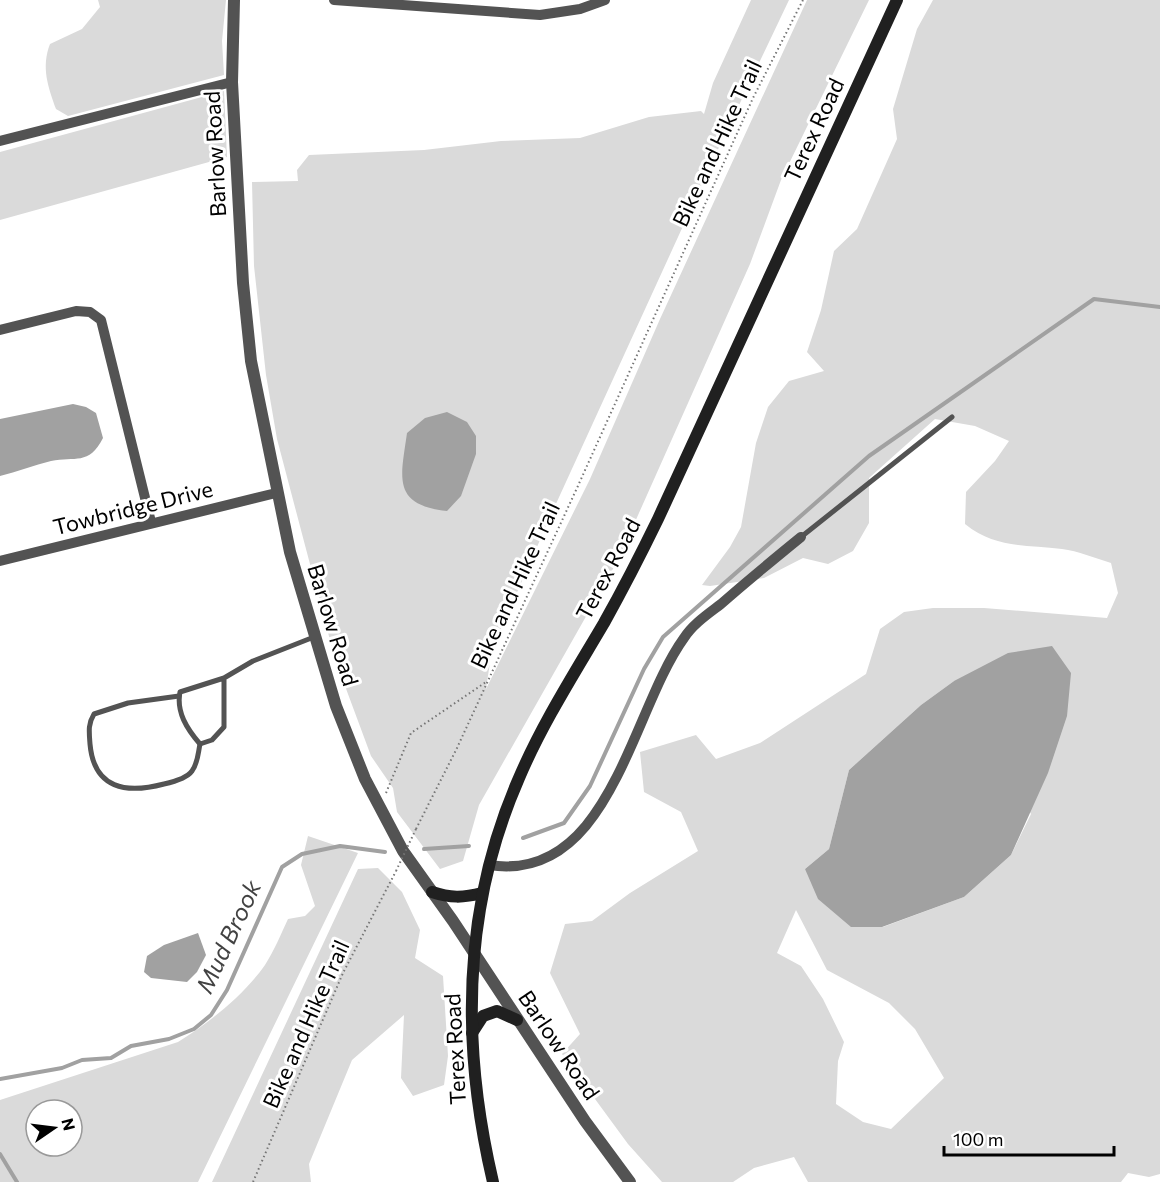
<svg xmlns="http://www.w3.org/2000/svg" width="1160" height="1182" font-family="Commissioner,sans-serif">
<rect width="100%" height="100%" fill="#fff"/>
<g fill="#dadada" fill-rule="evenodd">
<path d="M98,0H226L222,41L224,75L68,116L56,109C48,87 41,67 50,44L82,29L100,7Z"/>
<path d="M751,0H789L721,143L555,506L492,649L486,689L590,479L660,319L807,0H869L781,180L750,264L618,560L479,805L463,861L440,869L397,812L393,788L371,756L335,659L277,439L266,375L254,266L252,182L298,181L297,170L309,155L424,150L501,141L580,138L649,117L701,111L704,114L713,83Z"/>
<path d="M933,0H1160V1174L1149,1177L1128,1173L1121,1182H808L794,1157L754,1168L733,1182H662L628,1144L562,1054L580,1034L550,973L565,924L592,921L630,893L698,851L681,812L644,792L640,752L696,735L716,759L760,743L866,674L880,629L904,612L933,608H984L1107,618L1118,593L1111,563C1095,558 1078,551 1062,549C1025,544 996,549 965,524L966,492L995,461L1009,441L975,426L935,419L869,478V523L853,551L828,564L803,558L764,578L710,586L702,585L730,547L741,527L756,443L768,407L789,381L824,371L807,352L821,310L834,251L857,229L897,139L893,109L917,29ZM954,681L1031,814L1011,855L964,897L883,927L805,869L829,849L849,770L921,705ZM796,910L827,970L889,1003L915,1029L944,1078L891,1129L863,1122L836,1104L838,1061L844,1042L823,999L801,966L777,953Z"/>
<path d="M224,91L227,157L0,220V152Z"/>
<path d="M308,836L358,853L198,1182H0V1100L178,1042C210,1022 243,996 265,965C274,951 281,934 288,919L305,916L315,906L301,865ZM36,1110H72V1146H36Z"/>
<path d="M378,868L402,892L420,930L415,958L443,976L448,1056L444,1085L413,1096L401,1078L404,1015L352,1060L309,1164L311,1182H212L358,869Z"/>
</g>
<g fill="#a1a1a1">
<path d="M73,404L86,407L96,413L103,438C89,466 75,456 51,461C34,465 17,472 0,476V419Z"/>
<path d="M447,412L467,422L476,436V454L461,496L447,511C391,505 401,477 407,433L425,418Z"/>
<path d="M1052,646L1071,673L1067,716L1048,773L1011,855L964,897L882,927H851L818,899L805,869L829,849L849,770L921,705L954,681L1008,653Z"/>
<path d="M198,933L206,955L197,972L187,982L151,978L144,972L147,956L164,945Z"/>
</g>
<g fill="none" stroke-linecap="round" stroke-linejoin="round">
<g stroke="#a1a1a1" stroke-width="4">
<path d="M523,838L564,823L590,786L644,669L663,637L869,456L1094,299L1160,307"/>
<path d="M424,849L469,846"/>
<path d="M0,1079L62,1068L82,1060L111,1058L131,1046L169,1039L194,1029L211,1015L227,990L282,867L302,854L340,846L385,852"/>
<path d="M0,1154L17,1182"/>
</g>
<g stroke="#757575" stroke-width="2" stroke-dasharray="1.5 3" stroke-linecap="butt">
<path d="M386,793L411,733L486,682"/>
<path d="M416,829L457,748L577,488L753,98L803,0"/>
<path d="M253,1182L343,973L396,871"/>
</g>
<g stroke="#535353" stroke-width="5">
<path d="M801,537L952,417"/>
<path d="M224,678V727L212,740L200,744C187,729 176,712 180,692L224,678L253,661L314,637"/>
<path d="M179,696L128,703L94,714C88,724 89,731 90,744C94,789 126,794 164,784C173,782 187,778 192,771C198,763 198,753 200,744"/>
</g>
<g stroke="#535353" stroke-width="10">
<path d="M334,0L540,15L580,9L605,0"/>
<path d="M0,141L232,82"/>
<path d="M0,330L76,311L90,312L101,320L151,522"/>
<path d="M0,561L276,493"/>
<path d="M489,865C610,884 631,711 684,638C693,624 708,614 721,604C747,581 774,559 801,537"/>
</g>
<path stroke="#535353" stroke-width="12" d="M234,0L232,82L243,283L251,361L290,552L336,706L365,779L403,851L453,921L585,1121L630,1182"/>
<g stroke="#202020" stroke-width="12">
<path d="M432,892C450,898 463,898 482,893"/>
<path d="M472,1033L483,1016L497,1011L517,1020"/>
<path d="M493,1182C461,1046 462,908 519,778C542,724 574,674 604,623C623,589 641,554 658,519L897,0"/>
</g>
<path stroke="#757575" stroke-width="2" stroke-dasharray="1.5 3" stroke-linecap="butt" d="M396,871L416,829"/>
</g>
<g text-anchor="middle" stroke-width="6" stroke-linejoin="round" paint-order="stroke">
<g font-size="22" fill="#000" stroke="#fff">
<text transform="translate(814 130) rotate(-65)" y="8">Terex Road</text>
<text transform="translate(717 143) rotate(-65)" y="8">Bike and Hike Trail</text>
<text transform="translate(215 154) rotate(-93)" y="8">Barlow Road</text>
<text transform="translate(133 508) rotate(-14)" y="8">Towbridge Drive</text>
<text transform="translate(608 569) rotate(-62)" y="8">Terex Road</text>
<text transform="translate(515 585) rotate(-65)" y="8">Bike and Hike Trail</text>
<text transform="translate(333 625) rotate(73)" y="8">Barlow Road</text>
<text transform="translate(306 1024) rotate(-66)" y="8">Bike and Hike Trail</text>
<text transform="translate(559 1045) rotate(56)" y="8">Barlow Road</text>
<text transform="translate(455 1049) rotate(-93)" y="8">Terex Road</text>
</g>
<g font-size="24" font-style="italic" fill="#424242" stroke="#fff">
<text transform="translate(229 937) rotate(-65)" y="8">Mud Brook</text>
</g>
</g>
<g transform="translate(54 1128) rotate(76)"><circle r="28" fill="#ffffff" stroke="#999999" stroke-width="1.5"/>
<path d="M0-4.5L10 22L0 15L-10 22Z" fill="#000000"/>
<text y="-9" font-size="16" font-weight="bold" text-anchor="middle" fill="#000000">N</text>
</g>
<path d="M944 1146v9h170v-9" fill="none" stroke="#000000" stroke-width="3"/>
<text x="953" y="1146" font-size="18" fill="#000000" stroke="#ffffff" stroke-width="4.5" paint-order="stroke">100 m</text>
</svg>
